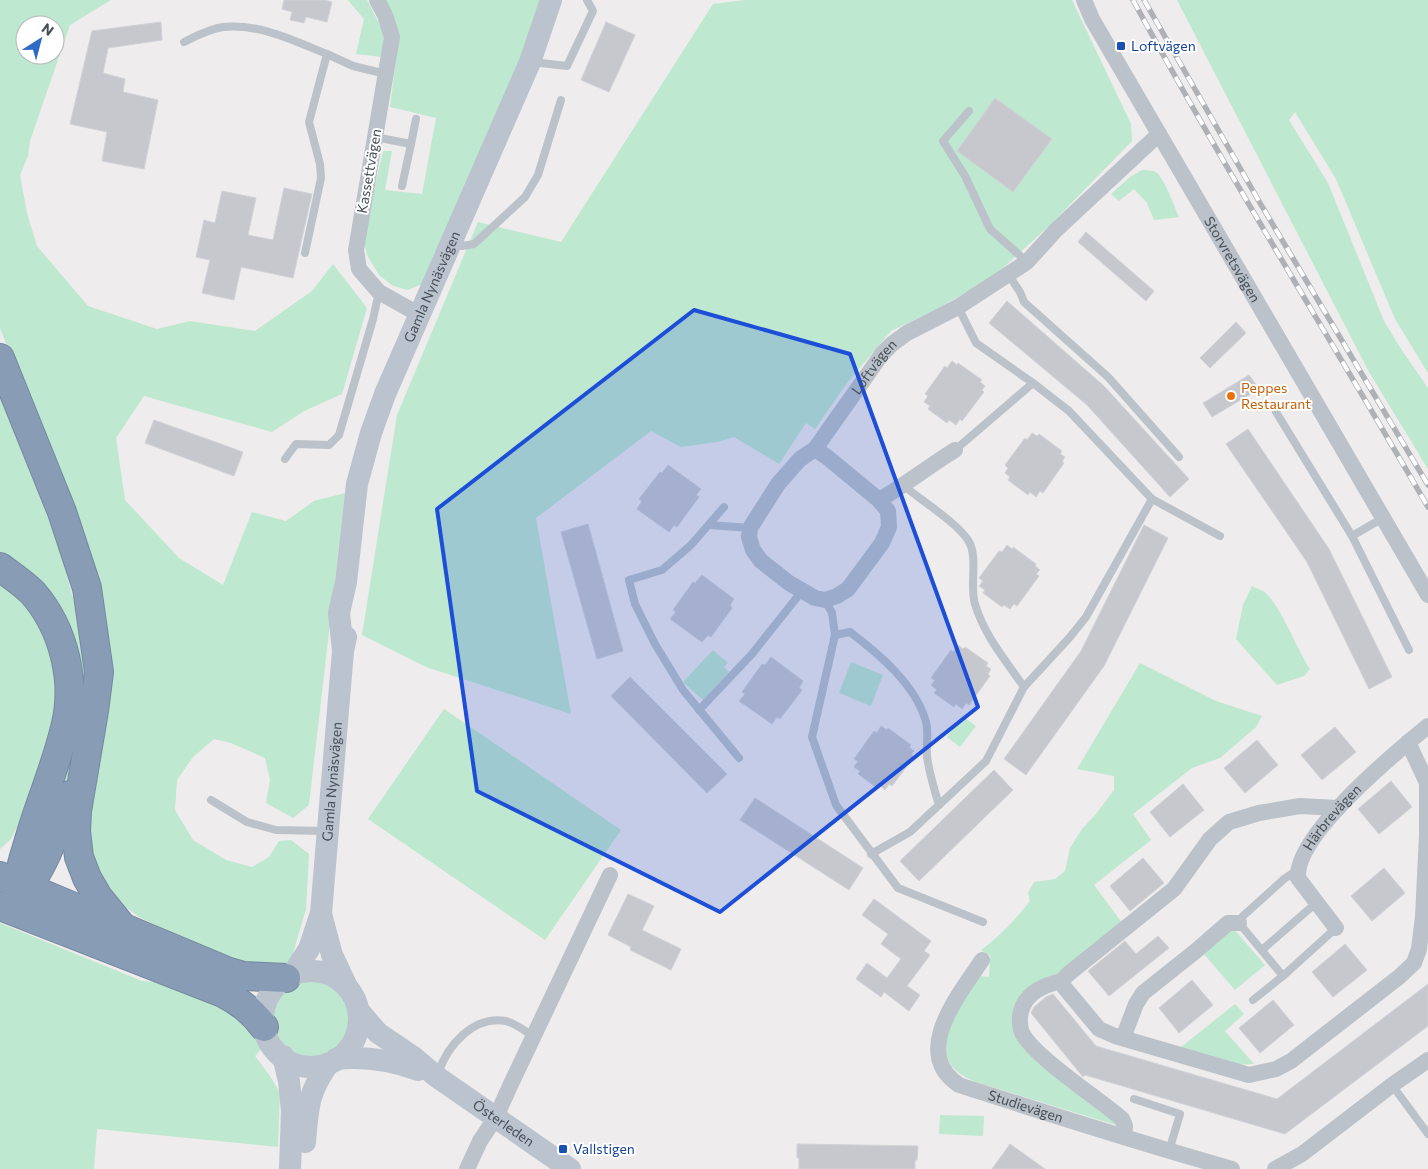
<svg xmlns="http://www.w3.org/2000/svg" width="1428" height="1169" font-family="Commissioner,sans-serif">
<rect width="100%" height="100%" fill="#eeecec"/>
<g fill="#bee8cf" fill-rule="evenodd">
<path d="M0,0H111L70,25L30,141L28,156L20,175L27,213L37,246L88,306L157,329L190,321L255,331L312,291L333,264L367,308L342,394L304,411L272,432L144,396L116,438L125,500L179,558L223,585L252,512L286,521L314,501L345,493L309,805L293,818L266,803L270,780L265,758L231,743L214,739L193,757L177,780L175,810L193,840L226,860L252,867L269,857L279,841L291,840L309,854L306,909L291,960L282,967L248,969L139,917L121,904L98,872L91,857L86,821L109,675L63,490L0,328ZM25,25H55V55H25Z"/>
<path d="M348,0H367L384,33L382,57L356,54L364,19Z"/>
<path d="M383,0H540C511,97 463,192 422,284L408,290L393,286L379,275L367,255L363,238L383,151H392L385,190L422,194L436,118L390,107L399,36Z"/>
<path d="M745,0H1072L1131,124L1132,141L1051,224L1004,267L988,280L935,310L891,331L847,383L815,429L806,423L779,464L734,437L717,442L681,447L651,431L536,518L571,714L426,667L362,635L397,415L478,222L561,242L713,4Z"/>
<path d="M1177,0H1428V373L1395,319L1336,179L1295,112L1289,120L1328,183L1384,321L1401,349L1428,388V469L1369,372Z"/>
<path d="M1142,170C1147,170 1153,170 1157,173C1166,182 1174,206 1179,217L1154,220L1147,203L1134,189L1119,201L1111,194L1130,177Z"/>
<path d="M0,388L52,522L84,638L85,679L74,758L53,821L78,685L0,554Z"/>
<path d="M0,579L35,611L60,670L53,732L24,812L11,839L0,849Z"/>
<path d="M1252,586C1255,588 1260,589 1263,591C1280,603 1297,650 1310,669L1304,676L1277,685L1236,639L1243,605Z"/>
<path d="M713,650L728,663L724,667L729,672L703,700L683,682Z"/>
<path d="M851,662L883,675L871,706L839,693Z"/>
<path d="M1140,663L1216,701L1262,716L1256,727L1220,758L1192,768L1133,814L1151,840L1094,885L1123,924L1014,1017L1119,1126L976,1082C971,1079 964,1077 959,1073C926,1047 962,1001 978,976L989,977L990,956L981,950C1001,935 1014,921 1030,901L1028,893L1034,882L1055,879L1065,871L1070,848L1082,829L1096,814L1114,790V776L1077,769Z"/>
<path d="M444,709L621,830L545,940L368,819Z"/>
<path d="M962,716L976,726L960,747L947,737Z"/>
<path d="M0,923L142,981L169,983L218,998L258,1033L264,1046L255,1056L270,1076L280,1093L278,1147L97,1129L94,1169H0Z"/>
<path d="M1232,927L1265,965L1235,990L1203,953Z"/>
<path d="M310,976C316,978 323,979 329,982C350,994 359,1025 343,1045C336,1054 324,1060 313,1059C264,1055 255,980 310,976Z"/>
<path d="M1235,1004L1244,1014L1225,1031L1254,1064L1233,1065L1180,1048Z"/>
<path d="M940,1115L984,1116L983,1136L939,1134Z"/>
</g>
<g fill="#c7c8ce" stroke="#d0d2d7">
<path d="M284,0H324L332,2L327,22L306,17L304,23L290,20L292,12L282,9Z"/>
<path d="M161,22L162,40L108,48L103,73L125,79L123,92L158,100L144,169L102,161L107,132L70,124L92,31Z"/>
<path d="M606,22L635,35L609,92L581,80Z"/>
<path d="M995,98L1052,139L1013,192L957,151Z"/>
<path d="M284,188L312,194L293,278L241,267L234,300L202,293L210,260L196,257L204,220L215,223L222,191L256,198L248,235L273,240Z"/>
<path d="M1086,232L1154,291L1146,301L1078,242Z"/>
<path d="M1007,301L1104,386L1189,479L1170,497L1087,405L989,323Z"/>
<path d="M1236,322L1246,333L1210,368L1200,358Z"/>
<path d="M952,361L957,365L958,363L982,380L980,382L985,386L982,390L984,392L962,421L960,419L956,425L949,420L947,423L928,409L930,406L924,402L928,396L925,394L945,366L947,368Z"/>
<path d="M1249,375L1259,389L1212,417L1203,403Z"/>
<path d="M154,420L243,452L234,476L145,443Z"/>
<path d="M1248,429L1329,549L1392,677L1369,689L1307,562L1226,444Z"/>
<path d="M1032,433L1037,436L1039,434L1062,451L1060,454L1065,457L1062,462L1064,463L1043,493L1040,491L1036,497L1030,492L1028,495L1008,480L1010,477L1005,473L1008,468L1005,465L1025,438L1027,440Z"/>
<path d="M668,465L701,489L696,495L699,497L677,527L674,525L669,532L637,509L642,501L639,499L660,472L662,473Z"/>
<path d="M588,524L623,651L597,659L561,532Z"/>
<path d="M1144,525L1168,538L1104,666L1026,775L1004,759L1081,651Z"/>
<path d="M1007,545L1012,549L1013,547L1036,564L1035,566L1040,570L1036,574L1039,576L1017,606L1014,604L1010,609L1004,605L1002,607L983,593L985,590L979,586L983,581L979,578L999,551L1002,552Z"/>
<path d="M702,575L734,599L730,605L732,608L711,637L708,635L702,642L670,619L676,612L673,610L693,582L695,583Z"/>
<path d="M958,645L963,649L965,647L988,663L986,666L991,669L988,674L990,676L969,705L966,703L962,709L956,704L954,707L934,693L937,690L931,685L935,680L931,678L951,650L953,652Z"/>
<path d="M771,657L803,681L799,688L802,690L780,719L777,717L772,724L739,701L745,694L742,692L762,664L765,665Z"/>
<path d="M630,677L727,774L707,793L611,696Z"/>
<path d="M881,726L887,730L888,728L911,745L909,747L914,751L911,755L914,757L892,786L889,784L885,790L879,785L877,788L858,774L860,771L854,767L858,761L854,759L874,731L877,733Z"/>
<path d="M1335,727L1356,752L1322,780L1301,755Z"/>
<path d="M1257,740L1278,765L1245,793L1224,768Z"/>
<path d="M994,770L1013,790L919,881L900,861Z"/>
<path d="M1391,781L1412,807L1379,834L1358,809Z"/>
<path d="M1183,784L1204,810L1170,837L1150,812Z"/>
<path d="M755,798L863,868L849,890L740,820Z"/>
<path d="M1143,858L1164,883L1130,911L1110,886Z"/>
<path d="M1384,868L1405,893L1372,921L1351,896Z"/>
<path d="M628,894L654,906L642,930L681,949L671,970L630,950L631,947L608,935Z"/>
<path d="M874,899L931,941L924,951L930,955L907,986L920,995L909,1011L884,992L881,997L856,979L867,963L887,978L901,959L881,944L888,934L862,915Z"/>
<path d="M1158,936L1169,948L1109,996L1088,971L1125,941L1136,954Z"/>
<path d="M1345,944L1367,970L1333,997L1312,972Z"/>
<path d="M1192,980L1213,1005L1179,1033L1159,1008Z"/>
<path d="M1428,984V1026L1285,1134L1085,1075L1083,1077L1031,1013L1034,1007L1046,997L1053,994L1096,1046L1277,1099Z"/>
<path d="M1273,1000L1294,1025L1260,1053L1239,1028Z"/>
<path d="M797,1144L918,1146L917,1160H915V1169H799V1158H797Z"/>
<path d="M1010,1144L1045,1169H992Z"/>
</g>
<g fill="none" stroke-linecap="round" stroke-linejoin="round">
<g stroke="#7488a1" stroke-width="30">
<g id="highway">
<path d="M0,358L62,512L87,588L99,672L94,711L77,811L76,831L79,857L87,878L98,897L124,929"/>
<path d="M0,567C11,575 23,583 33,593C64,629 77,682 65,728C56,766 40,802 29,840C25,856 16,872 24,887"/>
<path d="M0,876L229,972L243,976L286,978"/>
<path d="M26,886C42,874 62,815 70,795"/>
<path d="M0,906L223,993C240,1002 252,1011 264,1027"/>
</g>
</g>
<g stroke="#bbc2c9" stroke-width="8">
<path d="M184,42C196,36 209,29 223,27C259,23 294,41 327,54"/>
<path d="M532,62L567,66L593,11L587,0"/>
<path d="M969,111L943,141L965,176L990,229L1027,262"/>
<path d="M375,137L411,144L416,119"/>
<path d="M402,186L411,144"/>
<path d="M454,243L462,246L474,244L525,197L538,175L561,100"/>
<path d="M305,253L321,178L320,164L309,122L327,54L353,66L386,74"/>
<path d="M1008,274L1020,292L1024,302L1108,377L1179,457"/>
<path d="M958,307L976,343L1033,383"/>
<path d="M1276,412L1352,536L1409,650"/>
<path d="M285,459L296,444L329,445L339,435L373,319L379,292"/>
<path d="M904,486C921,500 957,523 968,540C979,557 969,585 975,604C984,635 1006,661 1024,687"/>
<path d="M1152,499L1220,536"/>
<path d="M724,507L691,545L662,570L629,580L635,604L655,644L683,690L739,758"/>
<path d="M709,525L750,528"/>
<path d="M1352,536L1383,518"/>
<path d="M825,600L832,613L835,635L812,737L836,805L898,888L983,922"/>
<path d="M835,635L850,632C879,654 916,685 926,722C929,732 926,745 927,756C929,773 934,789 939,805"/>
<path d="M699,710L752,654L802,591"/>
<path d="M211,800L247,822L276,830L325,831"/>
<path d="M871,854L910,832L986,761L1024,687L1070,637L1086,617L1152,499L1069,411L1033,383L955,450"/>
<path d="M1262,950L1316,903"/>
<path d="M1283,976L1239,923L1243,916L1284,879L1297,870"/>
<path d="M1253,1000L1283,976L1336,928"/>
<path d="M438,1074C447,1045 474,1015 506,1021C515,1023 525,1031 533,1036"/>
<path d="M1392,1085L1428,1134"/>
<path d="M1134,1099L1180,1114L1169,1151"/>
</g>
<g stroke="#bbc2c9" stroke-width="16">
<path d="M377,0L385,15L392,37L356,250L359,269L379,292L420,315"/>
<path id="s1" d="M1084,0L1092,19L1428,595"/>
<path d="M815,449L800,459L778,484L750,528L749,537L753,550L761,561L789,583L815,598L825,600L837,596L848,589L882,543L889,527L888,511L879,500"/>
<path id="s2" d="M955,450C929,466 905,485 879,500L827,457L815,449L882,354L892,344L907,333L958,307L1027,262L1056,230L1159,134"/>
<path d="M1338,808L1300,806L1259,813L1229,822L1210,839L1174,889L1067,975L1062,981L1064,987L1099,1029L1115,1036L1249,1075L1276,1069L1291,1061L1399,977L1414,963L1419,949L1423,917L1427,835V783L1408,742"/>
<path id="s3" d="M1336,928L1298,878C1295,835 1395,753 1428,726"/>
<path id="s4" d="M982,960C960,994 910,1052 959,1085C1049,1114 1140,1143 1232,1169"/>
<path d="M1062,981C1048,984 1031,990 1024,1004C1020,1011 1019,1021 1021,1030C1028,1053 1101,1100 1122,1119L1125,1126L1124,1137"/>
<path d="M1123,1038L1136,1004L1143,993L1197,950L1228,923H1239"/>
<path d="M467,1169L480,1141L496,1117L510,1086L610,875"/>
<path d="M1275,1169L1302,1154L1392,1085L1428,1060"/>
</g>
<g stroke="#bbc3ce" stroke-width="22">
<path id="s5" d="M343,651L339,613L346,582L357,484L371,433L385,394L530,62L551,0"/>
<path d="M321,914L332,955L347,987"/>
<circle cx="311" cy="1019" r="48"/>
<path id="s6" d="M292,975L309,949L321,913L343,651L346,637"/>
<path id="s7" d="M358,1010L378,1033L412,1056L437,1077L570,1169"/>
<path d="M283,1056L289,1081L292,1111L290,1169"/>
<path d="M336,1059C365,1056 391,1060 418,1070"/>
<path d="M305,1142C308,1107 308,1092 329,1063"/>
</g>
<use href="#highway" stroke="#889db5" stroke-width="28"/>
<g stroke="#aeb1b5" stroke-width="5.5">
<g id="rail">
<path d="M1133,0C1226,172 1330,338 1428,507"/>
<path d="M1144,0L1260,203L1428,485"/>
</g>
</g>
<use href="#rail" stroke="#fff" stroke-width="4" stroke-dasharray="11" stroke-linecap="butt"/>
</g>
<path fill="#1d4ed8" fill-opacity="0.2" stroke="#1d4ed8" stroke-width="4" stroke-linejoin="round" d="M694,310L850,354L978,707L720,912L477,791L437,509Z"/>
<g fill="#1a4fb4" stroke="#fff" stroke-width="2">
<rect x="1116" y="41" width="10" height="10" rx="2.5"/>
<rect x="558" y="1144" width="10" height="10" rx="2.5"/>
</g>
<circle fill="#e8710a" stroke="#fff" stroke-width="2" cx="1231" cy="396" r="5"/>
<g text-anchor="middle" stroke-width="4" stroke-linejoin="round" paint-order="stroke">
<g font-size="14" fill="#164399" stroke="#fff" text-anchor="start">
<text x="1131" y="51">Loftvägen</text>
<text x="573" y="1154">Vallstigen</text>
</g>
<g font-size="14" fill="#464e56" stroke="#fff">
<text transform="translate(369 171) rotate(-80)" y="5">Kassettvägen</text>
<text dy="5" stroke="none"><textPath href="#s1" startOffset="299">Storvretsvägen</textPath></text>
<text dy="5" stroke="none"><textPath href="#s5" startOffset="380">Gamla Nynäsvägen</textPath></text>
<text dy="5" stroke="none"><textPath href="#s2" startOffset="274">Loftvägen</textPath></text>
<text dy="5" stroke="none"><textPath href="#s6" startOffset="201">Gamla Nynäsvägen</textPath></text>
<text dy="5" stroke="none"><textPath href="#s3" startOffset="134">Härbrevägen</textPath></text>
<text dy="5" stroke="none"><textPath href="#s4" startOffset="214">Studievägen</textPath></text>
<text dy="5" stroke="none"><textPath href="#s7" startOffset="185">Österleden</textPath></text>
</g>
<g font-size="14" fill="#c56008" stroke="#fff" text-anchor="start">
<text x="1241" y="393">Peppes<tspan x="1241" dy="16">Restaurant</tspan></text>
</g>
</g>
<g transform="translate(40 40) rotate(36)"><circle r="24" fill="#ffffff" stroke="#b5b8bb"/>
<path d="M0-4L9 19L0 12L-9 19Z" fill="#2d6bc6"/>
<text y="-8" font-size="14" font-weight="bold" text-anchor="middle" fill="#464e56">N</text>
</g>
</svg>
